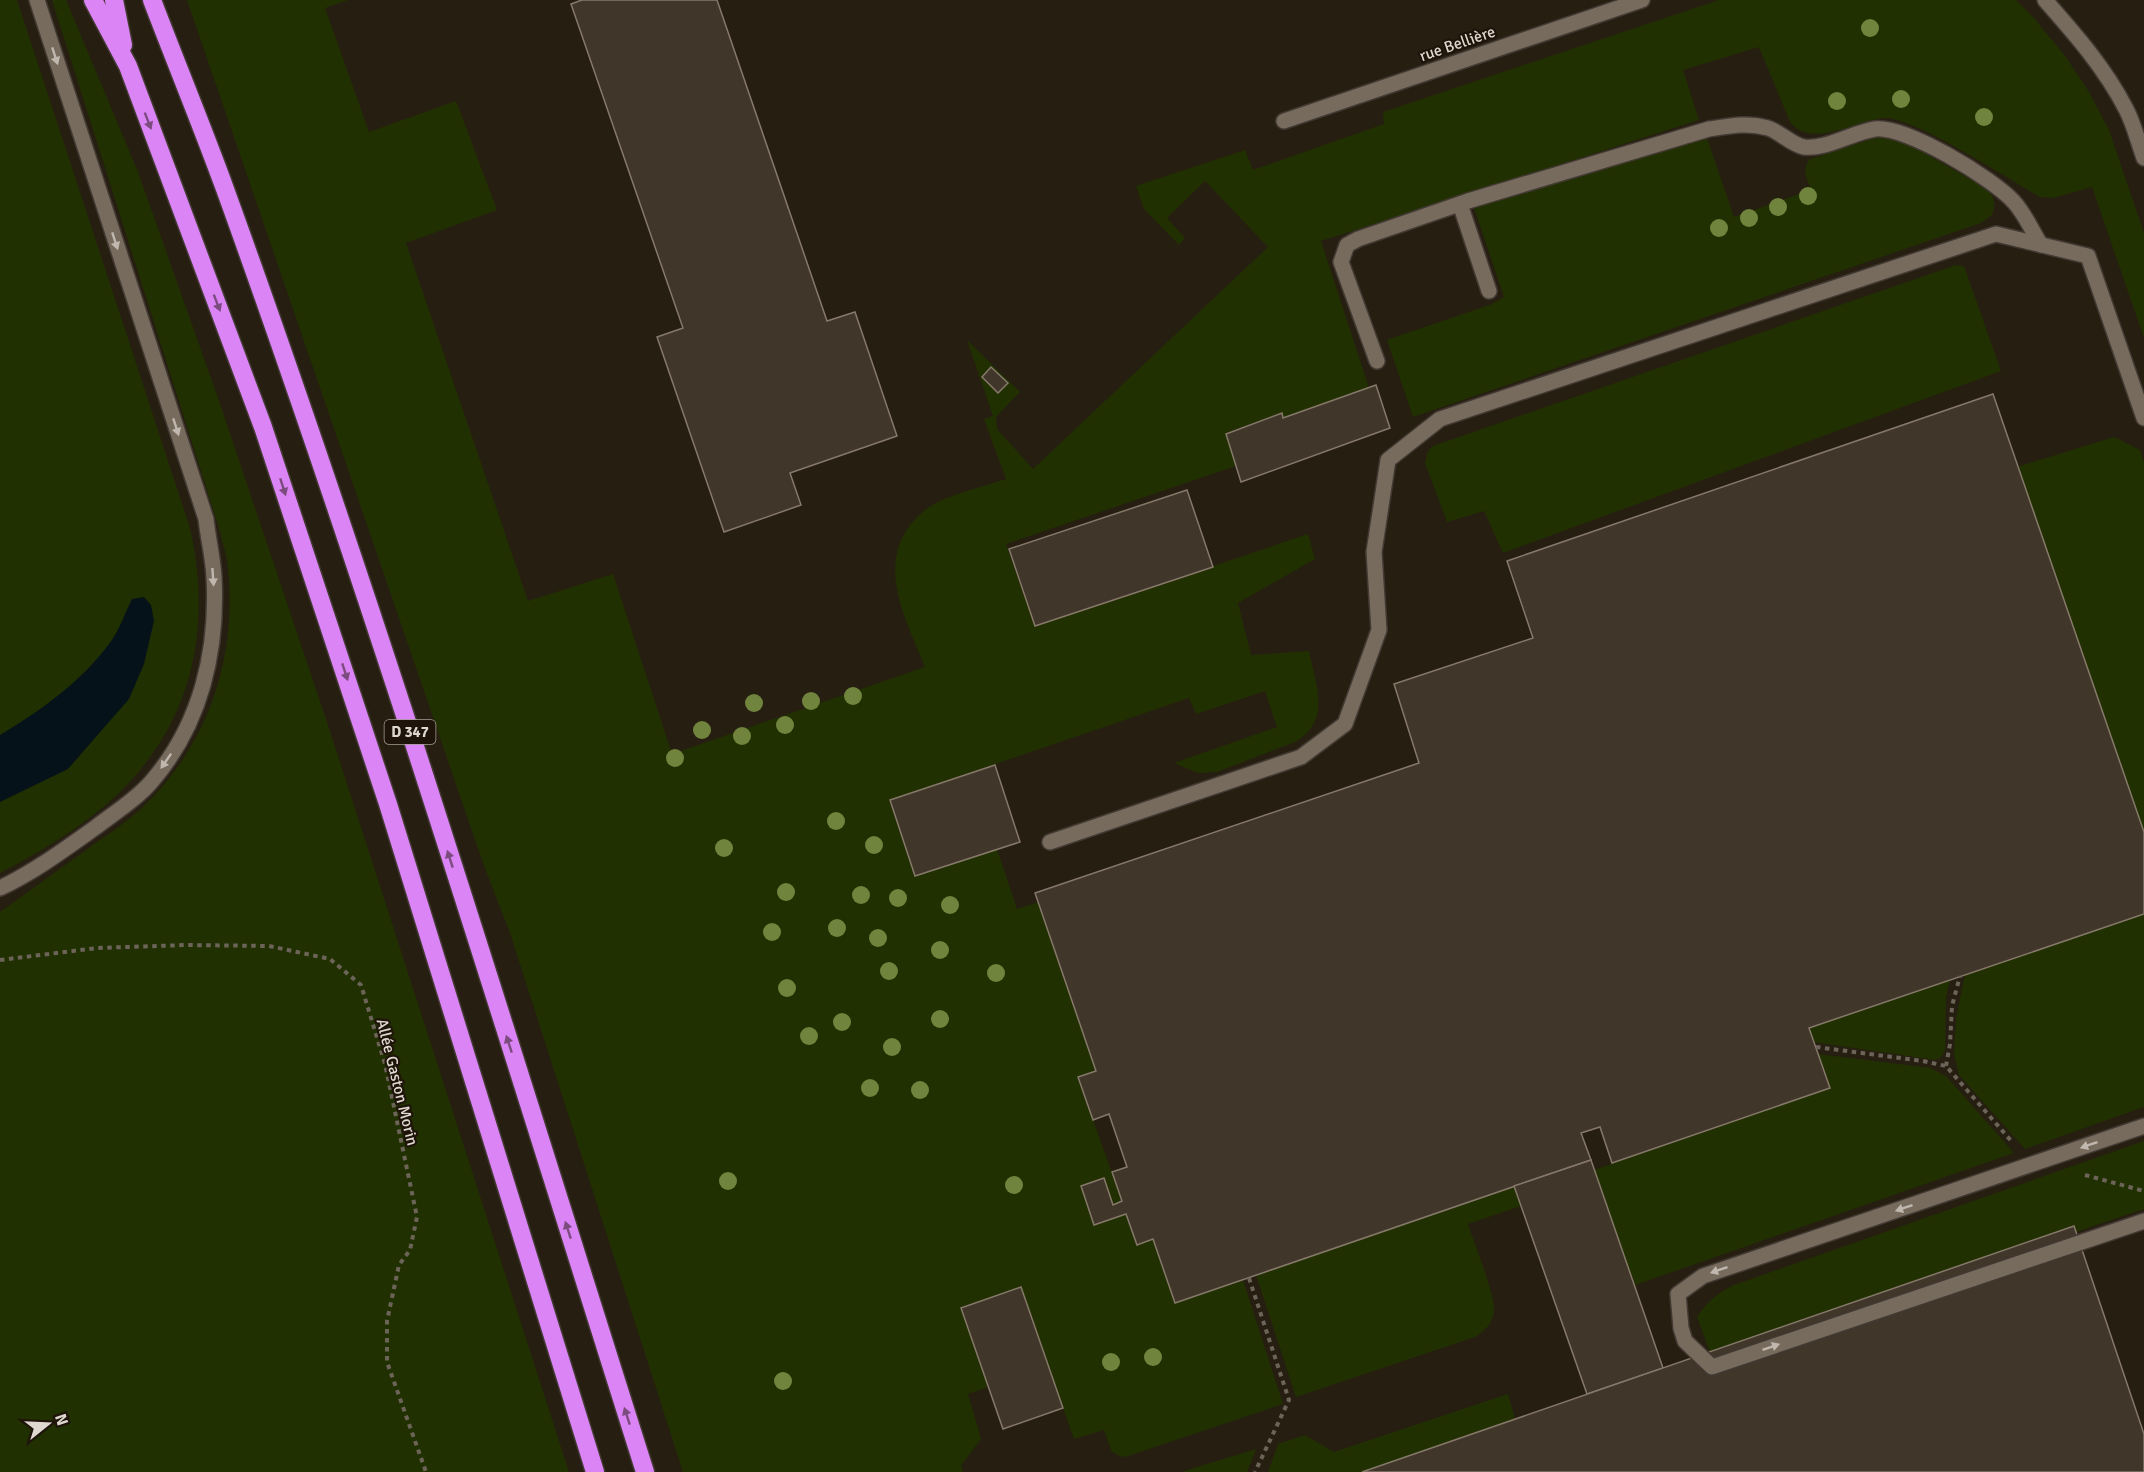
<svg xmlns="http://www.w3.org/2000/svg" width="2144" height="1472" font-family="Signika,sans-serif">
<rect width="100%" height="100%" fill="#271e12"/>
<g fill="#213001">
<path d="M0,0H17L190,528C212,625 194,718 121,791C87,824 42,851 0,873Z"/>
<path d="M52,0H66L138,172L218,398L328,725L569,1472H0V912C29,891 57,871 86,850C105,836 126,823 144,806C209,743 237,657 228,569C227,555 222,542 219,528Z"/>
<path d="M187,0H348L325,8L369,132L456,101L497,210L406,243L528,601L613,574L672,754L925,667C909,626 879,574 906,531C914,518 925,508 940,501C960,492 984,486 1006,479L984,419L993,416L967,340L1020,392L996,417L997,429L1033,469L1268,247L1205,181L1167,218L1185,238L1179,245L1144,209L1136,186L1245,150L1253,170L1384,124L1383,112L1719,0H2016L2034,18L2065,56L2089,92L2109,130L2144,233V338L2092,187L2053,198L2040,197C2010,180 1914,117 1885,118C1855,120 1813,150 1790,122L1759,47L1683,70L1699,120L1321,241L1369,388L1283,418L1281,413L1226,433L1236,466L1006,544L1035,626L1308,534L1315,559L1238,603L1251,655L1309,651C1316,686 1332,720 1295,742L1217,772L1198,773L1174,763L1277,727L1265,691L1196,714L1189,698L890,800L915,876L997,849L1017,909L1039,902L1096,1071L1078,1078L1122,1201L1113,1205L1094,1225L1126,1214L1137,1245L1153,1239L1175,1303L1243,1280L1283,1404L1128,1456L1122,1457L1112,1452L1104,1430L1074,1439L1020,1287L961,1308L988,1387L968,1394L981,1439L961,1466L963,1472H683L510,933L483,863Z"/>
<path d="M1881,136L1900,139L1987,189C1995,197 1996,205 1992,215L1981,223L1413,417L1387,340L1492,304L1504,297L1474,208L1703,137L1707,138L1734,217L1811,190C1807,178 1801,170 1810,159Z"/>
<path d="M1956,265L1964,266L2001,371L1503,553L1484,511L1447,522L1425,463L1428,451L1433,446Z"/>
<path d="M2114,437L2140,450L2144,462V832L2017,467Z"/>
<path d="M2144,914V1107L2025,1149L1959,1075L1954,1054L1956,1019L1965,974Z"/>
<path d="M1950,980L1946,997L1945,1050L1941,1057L1935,1060L1813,1042L1809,1028Z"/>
<path d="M1818,1054L1931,1068L1947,1077L2014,1153L1635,1285L1594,1170L1829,1088Z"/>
<path d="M2144,1141V1209L2076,1232L2073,1226L1710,1352L1697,1317C1707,1302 1717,1293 1734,1285Z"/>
<path d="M1514,1186L1521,1206L1468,1224C1474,1243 1495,1294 1494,1311C1493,1323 1485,1331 1475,1337L1296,1397L1256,1275Z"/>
<path d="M1508,1394L1515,1419L1362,1472H1268L1278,1444L1305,1435L1334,1452Z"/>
<path d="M1256,1449L1247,1472H1181Z"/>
</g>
<path fill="#06121a" d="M144,597L151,605L154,621L144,664L129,699L68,769L0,802V735C40,711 81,682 109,644C119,631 125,613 132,599Z"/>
<g fill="#41362a" stroke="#86796b" stroke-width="1.5">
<path d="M582,0H717L827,321L855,312L897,436L790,473L801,505L724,532L657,337L683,328L571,4Z"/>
<path d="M991,367L1008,383L998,393L982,377Z"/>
<path d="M1376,385L1390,428L1241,482L1226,434L1282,413L1283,418Z"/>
<path d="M1993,394L2144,832V914L1809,1028L1830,1088L1612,1163L1600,1127L1581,1133L1591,1160L1175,1303L1153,1239L1137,1245L1126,1214L1094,1225L1081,1186L1104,1178L1113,1205L1122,1201L1112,1172L1127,1167L1109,1114L1093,1120L1078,1077L1096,1071L1035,893L1419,763L1394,684L1533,638L1507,561Z"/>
<path d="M1187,490L1213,567L1035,626L1009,549Z"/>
<path d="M995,765L1020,842L915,876L890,800Z"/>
<path d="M1591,1160L1663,1368L1587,1394L1514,1186Z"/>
<path d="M2074,1226L2144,1434V1472H1362Z"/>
<path d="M1021,1287L1063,1408L1003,1429L961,1308Z"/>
</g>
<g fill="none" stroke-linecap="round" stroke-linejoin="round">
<g stroke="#423933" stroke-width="18">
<g id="lane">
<path d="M1460,204L1489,291"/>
<path d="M1377,361L1341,262L1347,245L1358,239L1468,201L1709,129C1729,126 1748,122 1768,128C1780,132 1792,145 1804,147C1825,150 1854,132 1875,129C1905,125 1994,179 2014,202C2025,214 2032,231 2041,245"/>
<path d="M1050,842L1301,757L1345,724L1379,630L1374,552L1388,460L1440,419L1996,234L2088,256L2144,418"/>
<path d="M0,888C34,872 65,849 96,827C114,813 137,799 152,781C201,724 218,651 214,577C213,558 208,538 206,519L37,0"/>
<path d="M2144,1126L1703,1276L1678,1294L1681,1328L1685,1341L1712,1367L2144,1221"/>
</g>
</g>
<g stroke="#423933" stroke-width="18">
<g id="street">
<path d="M2045,0C2075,34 2105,68 2126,109C2134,124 2138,142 2144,158"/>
<path d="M1284,121L1642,0"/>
</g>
</g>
<g stroke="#423933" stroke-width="21">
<g id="highway">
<path d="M93,0L128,66L263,427L388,804L595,1472"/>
<path d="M114,0L123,45"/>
<path d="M152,0C176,63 202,126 225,189C378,612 509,1043 645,1472"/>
</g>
</g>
<g stroke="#6c6459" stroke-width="4" stroke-dasharray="4.5 4.5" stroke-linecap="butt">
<path d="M0,960L97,948L186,945L269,946L330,959L361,985L385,1064L417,1217L410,1250L399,1265L387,1321V1362L426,1472"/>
<path d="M1816,1047L1923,1061L1946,1066L2013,1143"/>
<path d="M1946,1066L1950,1044L1952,1006L1960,976"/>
<path d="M2085,1175L2144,1191"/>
<path d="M1249,1278L1289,1400L1255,1472"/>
</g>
<use href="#lane" stroke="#776b5d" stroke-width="15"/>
<use href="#street" stroke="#776b5d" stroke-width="15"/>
<use href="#highway" stroke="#da84f5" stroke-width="18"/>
</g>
<g fill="#70843d">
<circle cx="1870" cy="28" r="9"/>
<circle cx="1901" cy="99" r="9"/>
<circle cx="1837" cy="101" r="9"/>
<circle cx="1984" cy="117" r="9"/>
<circle cx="1808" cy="196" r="9"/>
<circle cx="1778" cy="207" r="9"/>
<circle cx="1749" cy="218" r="9"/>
<circle cx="1719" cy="228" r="9"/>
<circle cx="853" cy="696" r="9"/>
<circle cx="811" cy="701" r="9"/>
<circle cx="754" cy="703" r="9"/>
<circle cx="785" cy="725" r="9"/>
<circle cx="702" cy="730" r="9"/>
<circle cx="742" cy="736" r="9"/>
<circle cx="675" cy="758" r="9"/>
<circle cx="836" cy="821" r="9"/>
<circle cx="874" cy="845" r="9"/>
<circle cx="724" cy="848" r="9"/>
<circle cx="786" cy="892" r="9"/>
<circle cx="861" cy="895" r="9"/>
<circle cx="898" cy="898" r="9"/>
<circle cx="950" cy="905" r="9"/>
<circle cx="837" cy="928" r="9"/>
<circle cx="772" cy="932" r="9"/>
<circle cx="878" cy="938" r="9"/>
<circle cx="940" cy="950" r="9"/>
<circle cx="889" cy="971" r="9"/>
<circle cx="996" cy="973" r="9"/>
<circle cx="787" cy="988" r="9"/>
<circle cx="940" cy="1019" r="9"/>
<circle cx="842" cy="1022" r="9"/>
<circle cx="809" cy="1036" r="9"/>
<circle cx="892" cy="1047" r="9"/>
<circle cx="870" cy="1088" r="9"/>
<circle cx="920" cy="1090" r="9"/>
<circle cx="728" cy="1181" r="9"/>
<circle cx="1014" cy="1185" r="9"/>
<circle cx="1153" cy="1357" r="9"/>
<circle cx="1111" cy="1362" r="9"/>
<circle cx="783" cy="1381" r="9"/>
</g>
<defs><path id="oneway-solid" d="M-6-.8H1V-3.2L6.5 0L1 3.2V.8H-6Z" transform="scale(1.5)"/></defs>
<g fill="#c0b7ae">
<use href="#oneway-solid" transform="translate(55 56) rotate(72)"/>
<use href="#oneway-solid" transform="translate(115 241) rotate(72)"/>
<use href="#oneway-solid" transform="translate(176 427) rotate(72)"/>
<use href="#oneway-solid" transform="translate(213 577) rotate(86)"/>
<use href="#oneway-solid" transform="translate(166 761) rotate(125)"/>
<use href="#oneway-solid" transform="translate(2089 1145) rotate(161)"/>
<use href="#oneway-solid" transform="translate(1904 1208) rotate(161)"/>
<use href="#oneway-solid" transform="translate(1719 1270) rotate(161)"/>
<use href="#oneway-solid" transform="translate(1771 1347) rotate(-19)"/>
</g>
<g fill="#7c4c7f">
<use href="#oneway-solid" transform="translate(148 121) rotate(69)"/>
<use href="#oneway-solid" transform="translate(217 303) rotate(69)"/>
<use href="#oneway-solid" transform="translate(283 487) rotate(72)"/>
<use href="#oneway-solid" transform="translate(345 672) rotate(72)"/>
<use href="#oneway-solid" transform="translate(450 859) rotate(-108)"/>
<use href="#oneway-solid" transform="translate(509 1044) rotate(-108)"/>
<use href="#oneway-solid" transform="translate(568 1230) rotate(-108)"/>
<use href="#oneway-solid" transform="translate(627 1416) rotate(-108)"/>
</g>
<g text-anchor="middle" stroke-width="4.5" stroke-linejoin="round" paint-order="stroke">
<rect fill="#1e1409" stroke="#a59d94" stroke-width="1.5" x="384.5" y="720" width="51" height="24" rx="4.5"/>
<g font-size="15" font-weight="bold" fill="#dfd8d0">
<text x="410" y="737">D 347</text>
</g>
<g font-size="16" fill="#dfd8d0" stroke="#1e1409">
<text transform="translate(1457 43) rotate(-19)" y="6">rue Bellière</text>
<text transform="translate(398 1082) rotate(76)" y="6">Allée Gaston Morin</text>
</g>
</g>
<g transform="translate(48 1424) rotate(72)" stroke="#1e1409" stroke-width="4.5" paint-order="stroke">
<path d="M0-4.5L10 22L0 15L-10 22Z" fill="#dfd8d0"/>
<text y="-9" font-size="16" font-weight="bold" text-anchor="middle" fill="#dfd8d0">N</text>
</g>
</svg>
